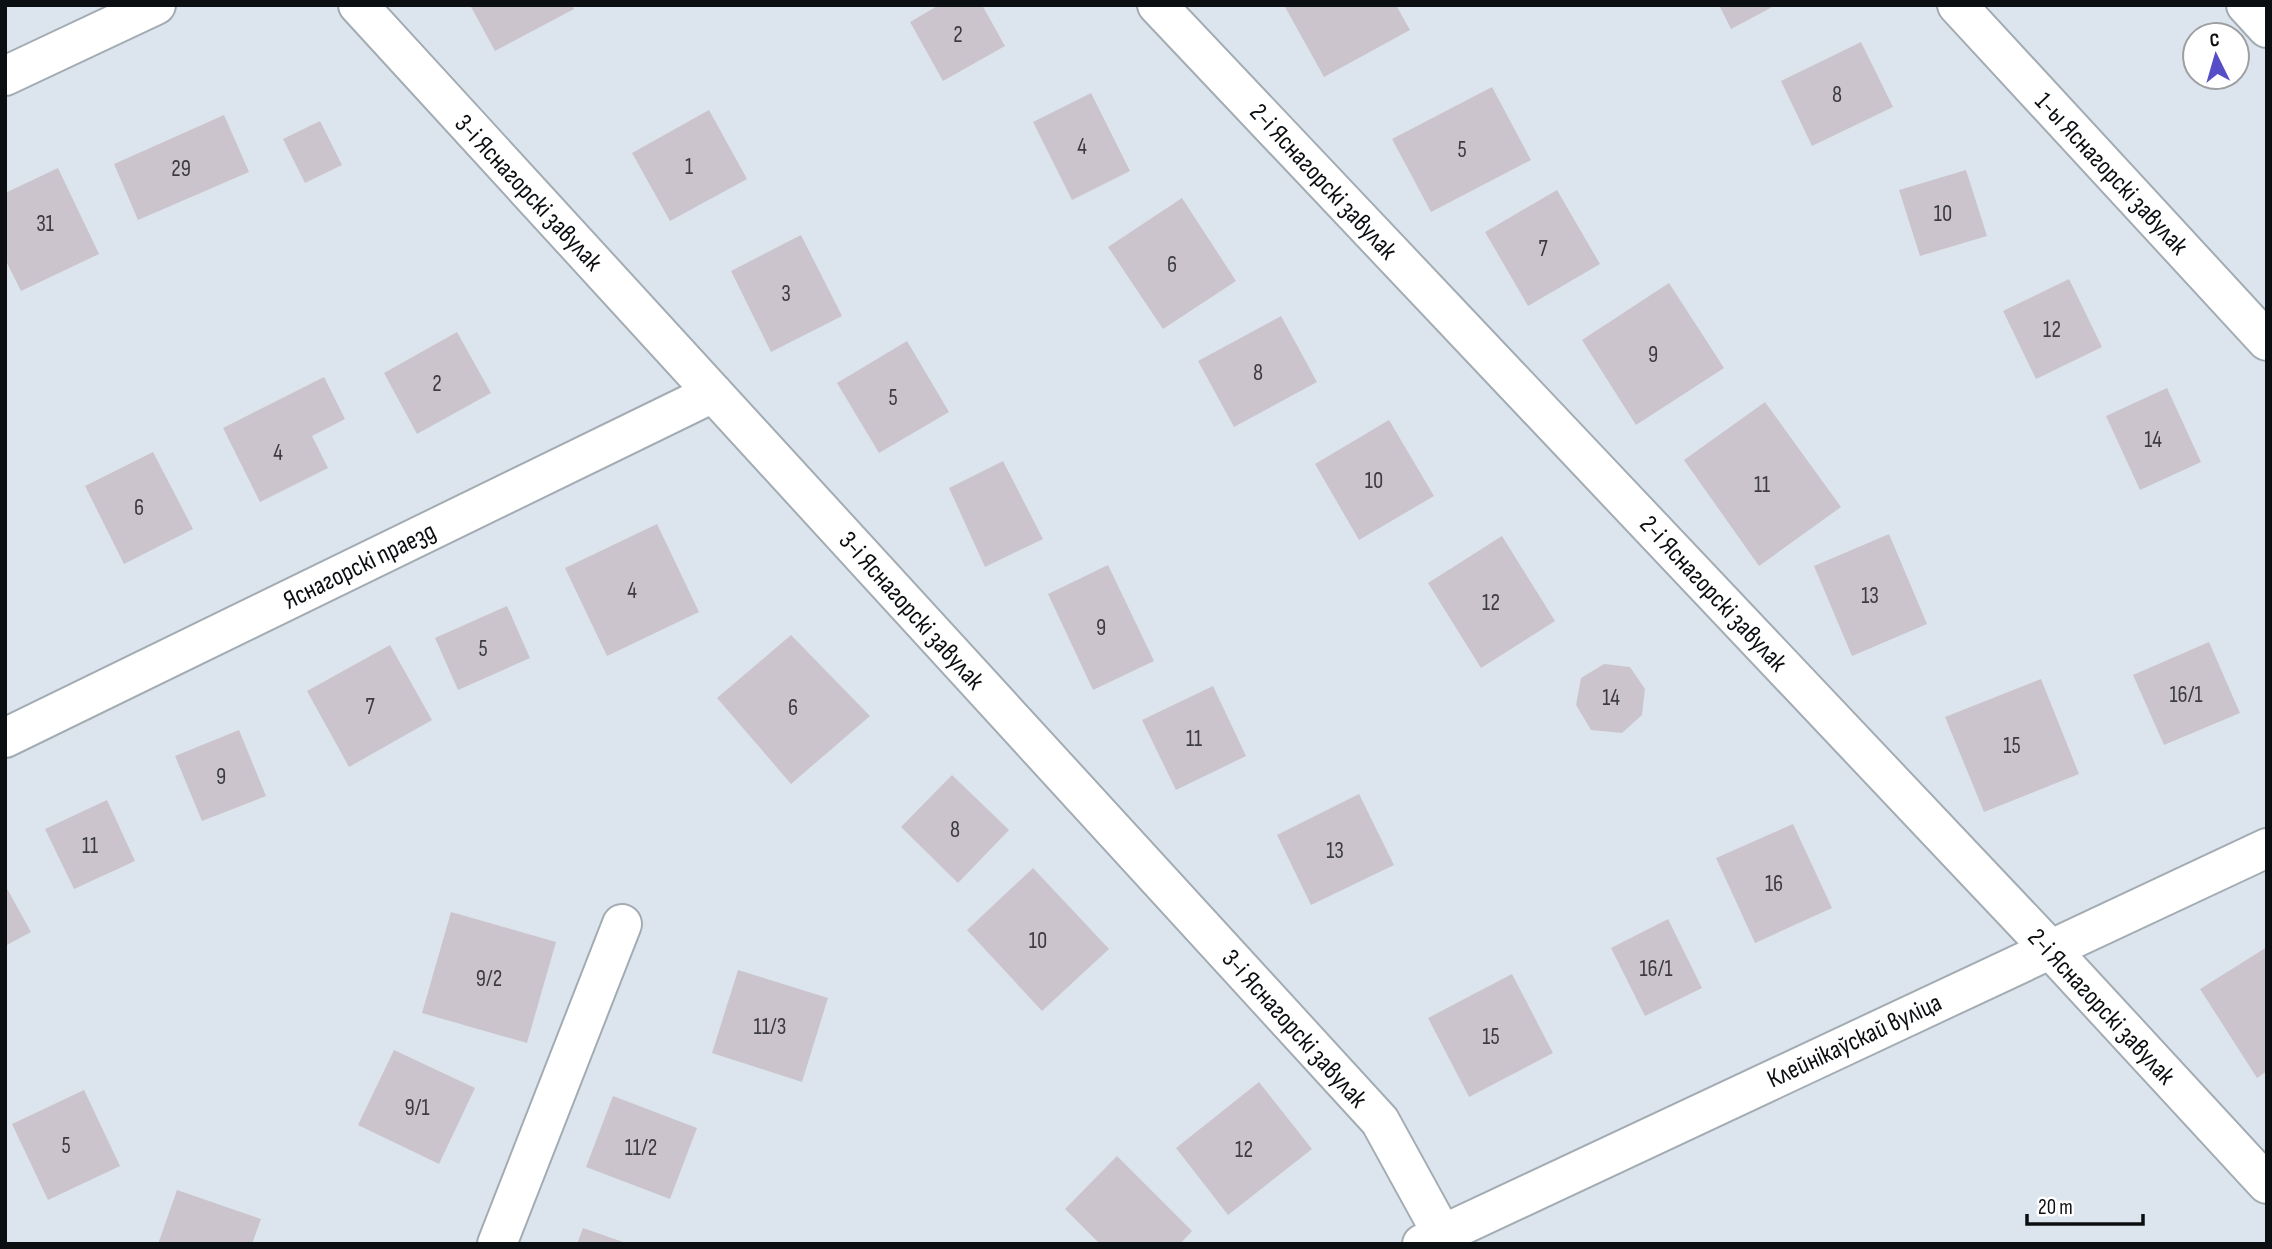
<svg xmlns="http://www.w3.org/2000/svg" width="2272" height="1249" font-family="'Sofia Sans Condensed',sans-serif">
<rect width="100%" height="100%" fill="#dce5ed"/>
<g fill="#ccc4cc">
<path d="M470,5H572L574,9L495,51Z"/>
<path d="M939,5H982L1005,46L943,81L910,22Z"/>
<path d="M1284,5H1396L1410,30L1324,77Z"/>
<path d="M1719,5H1776L1731,29Z"/>
<path d="M1861,42L1893,107L1812,146L1781,81Z"/>
<path d="M1492,87L1531,160L1431,212L1392,139Z"/>
<path d="M1091,93L1130,171L1072,200L1033,122Z"/>
<path d="M709,110L747,179L670,221L632,153Z"/>
<path d="M224,115L249,172L138,220L114,164Z"/>
<path d="M320,121L342,165L305,183L283,139Z"/>
<path d="M58,168L99,254L21,291L5,259V193Z"/>
<path d="M1966,170L1987,236L1920,256L1899,190Z"/>
<path d="M1557,190L1600,264L1528,306L1485,232Z"/>
<path d="M1182,198L1236,281L1163,329L1108,247Z"/>
<path d="M801,235L842,316L771,352L731,271Z"/>
<path d="M2069,279L2102,347L2036,379L2003,311Z"/>
<path d="M1669,283L1724,368L1636,425L1582,340Z"/>
<path d="M1281,316L1317,382L1234,427L1198,361Z"/>
<path d="M457,332L491,393L417,434L384,373Z"/>
<path d="M907,341L949,412L879,453L837,383Z"/>
<path d="M324,377L345,419L312,436L328,468L260,502L223,428Z"/>
<path d="M2167,388L2201,462L2140,490L2106,416Z"/>
<path d="M1765,402L1841,507L1759,566L1684,460Z"/>
<path d="M1389,420L1434,496L1359,540L1315,464Z"/>
<path d="M153,452L193,529L124,564L85,486Z"/>
<path d="M1003,461L1043,539L985,567L949,488Z"/>
<path d="M657,524L699,612L607,656L565,568Z"/>
<path d="M1889,534L1927,624L1852,656L1814,566Z"/>
<path d="M1502,536L1555,621L1481,668L1428,583Z"/>
<path d="M1108,565L1154,661L1093,690L1048,594Z"/>
<path d="M507,606L530,658L458,690L435,638Z"/>
<path d="M791,635L870,716L791,784L717,698Z"/>
<path d="M2209,642L2240,713L2164,745L2133,675Z"/>
<path d="M390,645L432,720L349,767L307,691Z"/>
<path d="M1604,664L1630,667L1645,689L1642,715L1622,733L1591,730L1576,705L1581,678Z"/>
<path d="M2041,679L2079,774L1984,812L1945,717Z"/>
<path d="M1213,686L1246,756L1176,790L1142,720Z"/>
<path d="M239,730L266,796L202,821L175,756Z"/>
<path d="M952,775L1009,830L958,883L901,827Z"/>
<path d="M1359,794L1394,865L1311,905L1277,835Z"/>
<path d="M107,800L135,861L74,889L45,829Z"/>
<path d="M1793,824L1832,908L1755,943L1716,858Z"/>
<path d="M1033,868L1109,949L1042,1011L967,930Z"/>
<path d="M5,885L31,932L5,946Z"/>
<path d="M451,912L556,942L527,1043L422,1013Z"/>
<path d="M1668,919L1702,988L1645,1016L1611,948Z"/>
<path d="M2267,947V1071L2257,1078L2200,989Z"/>
<path d="M738,970L828,998L802,1082L712,1053Z"/>
<path d="M1512,974L1553,1053L1469,1097L1428,1018Z"/>
<path d="M394,1050L475,1088L439,1164L358,1125Z"/>
<path d="M1259,1082L1312,1149L1228,1215L1176,1148Z"/>
<path d="M84,1090L120,1166L48,1200L12,1124Z"/>
<path d="M613,1096L697,1128L670,1199L586,1167Z"/>
<path d="M1117,1156L1192,1231L1180,1244H1100L1065,1209Z"/>
<path d="M177,1190L261,1219L252,1244H158Z"/>
<path d="M583,1228L626,1243V1244H577Z"/>
</g>
<g fill="none" stroke-linecap="round" stroke-linejoin="round">
<g stroke="#a3acb3" stroke-width="42">
<g id="minor">
<path d="M358,5L1380,1121L1441,1232"/>
<path d="M1157,5L2050,949L2267,1184"/>
<path d="M1957,5L2267,341"/>
<path d="M5,76L156,5"/>
<path d="M5,738L713,393"/>
<path d="M497,1244L622,924"/>
<path d="M1422,1244L2267,848"/>
</g>
</g>
<g stroke="#a3acb3" stroke-width="42">
<path id="major" d="M2246,5L2267,28"/>
</g>
<use href="#minor" stroke="#fff" stroke-width="38"/>
<use href="#major" stroke="#fff" stroke-width="38"/>
</g>
<g text-anchor="middle" stroke-width="7" stroke-linejoin="round" paint-order="stroke">
<g font-size="23" fill="#3c3c40">
<text x="958" y="42">2</text>
<text x="1837" y="102">8</text>
<text x="1082" y="154">4</text>
<text x="1462" y="157">5</text>
<text x="689" y="174">1</text>
<text x="181" y="176">29</text>
<text x="1943" y="221">10</text>
<text x="45" y="231">31</text>
<text x="1543" y="256">7</text>
<text x="1172" y="272">6</text>
<text x="786" y="301">3</text>
<text x="2052" y="337">12</text>
<text x="1653" y="362">9</text>
<text x="1258" y="380">8</text>
<text x="437" y="391">2</text>
<text x="893" y="405">5</text>
<text x="2153" y="447">14</text>
<text x="278" y="460">4</text>
<text x="1374" y="488">10</text>
<text x="1762" y="492">11</text>
<text x="139" y="515">6</text>
<text x="632" y="598">4</text>
<text x="1870" y="603">13</text>
<text x="1491" y="610">12</text>
<text x="1101" y="635">9</text>
<text x="483" y="656">5</text>
<text x="2186" y="702">16/1</text>
<text x="1611" y="705">14</text>
<text x="370" y="714">7</text>
<text x="793" y="715">6</text>
<text x="1194" y="746">11</text>
<text x="2012" y="753">15</text>
<text x="221" y="784">9</text>
<text x="955" y="837">8</text>
<text x="90" y="853">11</text>
<text x="1335" y="858">13</text>
<text x="1774" y="891">16</text>
<text x="1038" y="948">10</text>
<text x="1656" y="976">16/1</text>
<text x="489" y="986">9/2</text>
<text x="770" y="1034">11/3</text>
<text x="1491" y="1044">15</text>
<text x="417" y="1115">9/1</text>
<text x="66" y="1153">5</text>
<text x="641" y="1155">11/2</text>
<text x="1244" y="1157">12</text>
</g>
<g font-size="26" fill="#0c0f11" stroke="#fff">
<text transform="translate(2112 173) rotate(47)" y="9">1-ы Яснагорскі завулак</text>
<text transform="translate(1324 181) rotate(47)" y="9">2-і Яснагорскі завулак</text>
<text transform="translate(529 192) rotate(47)" y="9">3-і Яснагорскі завулак</text>
<text transform="translate(359 565) rotate(-26)" y="9">Яснагорскі праезд</text>
<text transform="translate(1714 593) rotate(47)" y="9">2-і Яснагорскі завулак</text>
<text transform="translate(912 610) rotate(48)" y="9">3-і Яснагорскі завулак</text>
<text transform="translate(2102 1006) rotate(47)" y="9">2-і Яснагорскі завулак</text>
<text transform="translate(1295 1028) rotate(48)" y="9">3-і Яснагорскі завулак</text>
<text transform="translate(1854 1040) rotate(-25)" y="9">Клейнікаўскай вуліца</text>
</g>
</g>
<rect width="2272" height="1249" fill="none" stroke="#0c0f11" stroke-width="14"/>
<g transform="translate(2216 56) rotate(355)"><circle r="33" fill="#ffffff" stroke="#9e9fa0" stroke-width="2"/>
<path d="M0-5L12 26L0 18L-12 26Z" fill="#554ec6"/>
<text y="-10" font-size="19" font-weight="bold" text-anchor="middle" fill="#0c0f11">С</text>
</g>
<path d="M2027 1214v10h116v-10" fill="none" stroke="#0c0f11" stroke-width="3.5"/>
<text x="2038" y="1214" font-size="21" fill="#0c0f11" stroke="#ffffff" stroke-width="5" paint-order="stroke">20 m</text>
</svg>
